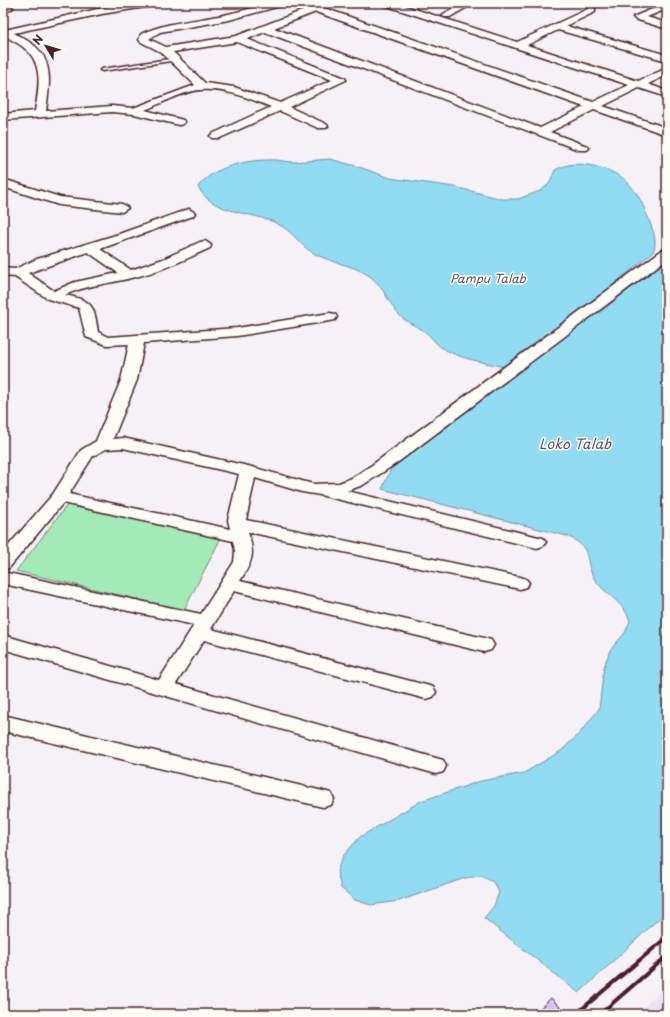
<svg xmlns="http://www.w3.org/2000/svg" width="670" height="1017" font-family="'Playpen Sans',sans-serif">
<rect width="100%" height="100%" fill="#f5f1f7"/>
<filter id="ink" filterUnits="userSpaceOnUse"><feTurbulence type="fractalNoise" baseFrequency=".025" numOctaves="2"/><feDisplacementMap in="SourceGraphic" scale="8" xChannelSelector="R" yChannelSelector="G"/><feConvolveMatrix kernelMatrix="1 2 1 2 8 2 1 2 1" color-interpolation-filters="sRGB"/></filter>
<g filter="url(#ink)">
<path fill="#ece4f6" d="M667,985V1014H636Z"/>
<path fill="#a3eab6" stroke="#768470" d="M67,505L221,538L184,610L16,571Z"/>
<path fill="#92dcf3" stroke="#7590a3" d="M330,159L356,166L390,178L455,187L502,199H518L540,191L549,184L555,170C568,163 579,163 593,166C628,174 637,189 649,220C653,231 658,241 653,252L585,308L599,313L667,260V911L579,993L484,918L494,906L499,892L493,882L481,876L465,878L399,901L371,905L355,900L341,888L337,871L343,856L360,837L421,801L481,781L524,773L561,751L580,733L599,709L604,667L610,650L625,633L630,621C625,603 607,596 596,581C582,562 596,549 567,536L382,489L391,469L577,327L566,322L504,367C484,362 458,359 441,347C434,342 430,335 423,330C415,326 407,322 400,316C389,304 384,287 371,277C354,264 328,263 310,251C300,244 294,234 283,227C258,210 214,217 198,187C212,167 246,160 269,160C277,159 285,162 293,162C306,161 318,160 330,159Z"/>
<path fill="#d7c4f5" stroke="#4a1f2b" d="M551,998L560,1007L553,1014H534Z"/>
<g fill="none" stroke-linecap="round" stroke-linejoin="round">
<g stroke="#4a1f2b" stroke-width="3">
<path id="lane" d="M176,58H178V60L102,71L100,70L102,69Z"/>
</g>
<g stroke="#4a1f2b" stroke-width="3">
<g id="street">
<path d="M3,3H6L13,8L3,14Z"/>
<path d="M134,3H157L152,6L102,14L14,33C22,38 30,41 36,47C54,63 49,89 46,111L112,106L133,108L195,85L161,52L141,42L139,40L141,34C168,21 199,21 228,14C248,10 265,3 286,3L284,5L229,20L160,32L149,39L166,47L236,36L307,9L294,3C304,3 314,3 323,5L324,8L593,102L629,85L384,5L382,3H396L517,42L592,7L595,8V12L566,26L667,55V61L558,30L527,45L638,81L667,68V75L648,84L667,91V97L639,88L603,106L667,128V135L594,110L550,132L587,146L589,148L587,150H579L265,32L247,39L345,78L346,80L289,107L326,124L328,126L326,128H318L280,111L220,138H212L210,136L212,134L271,107C248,98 225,88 200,90C184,91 160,104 145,110L183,120L185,122L183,124L179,125L134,114L112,112L3,120V114L35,111C39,89 44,62 23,47C16,41 8,40 3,32L5,30L102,8ZM316,12L584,107L540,128L274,28ZM237,42L332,80L280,103L234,87L205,83L173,52Z"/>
<path d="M462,3H474L450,17H444L442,15Z"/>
<path d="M667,3V9L647,17L667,23V29L635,19L633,17Z"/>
<path d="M3,179L60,197L122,204L128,208L122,212L59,205L3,187Z"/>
<path d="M189,209L195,213L193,216L100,249L131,270L163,259L200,242L205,241L211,245L210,248C184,260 159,272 131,278C109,284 86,285 65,295C93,301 94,305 98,332L108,337L237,328L330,313L335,314L337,317L335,320L330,321L237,336L144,343L137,380L113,439L123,438L248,466L313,484L339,483L352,478L372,465L662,250L667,249V259L397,463L363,485L347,491L543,538L546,542L543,546L537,548L320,495L302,492L255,478L246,520L520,577L526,579L529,583L526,587L520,589L248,532C255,555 253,560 240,581L484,638L491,640L494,645L491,650L484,652L234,591L211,629L426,685L433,687L436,692L433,697L426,699L204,640L176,684L443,760L446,766L443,772L436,774L3,649V635L159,680L194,625L3,584V572L201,614L234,562L235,551L233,541L63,503L9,568L3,570V552L53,494L81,450L96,441L121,380L129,344L107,345L86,337L79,308L48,299L15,277L3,276V268L15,269L37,259L119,234ZM88,252L118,273L75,282L54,291L28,273ZM123,448L239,474L228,520L230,529L69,494L93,456L106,449Z"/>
<path d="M3,715L323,791L331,793L334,799L331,805L323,807L3,731Z"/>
</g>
</g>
<use href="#lane" fill="#fdfcf7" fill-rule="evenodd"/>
<use href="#street" fill="#fdfcf7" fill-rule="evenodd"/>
<g stroke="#4a1f2b" stroke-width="4">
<path d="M576,1014L667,937"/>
<path d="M600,1014L667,956"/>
</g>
</g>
</g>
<g text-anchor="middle" stroke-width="3" stroke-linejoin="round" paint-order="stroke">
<g font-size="12" font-style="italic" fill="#605867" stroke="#fdfcf7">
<text x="488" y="283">Pampu Talab</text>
</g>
<g font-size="14" font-style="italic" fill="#605867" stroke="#fdfcf7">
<text x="575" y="449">Loko Talab</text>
</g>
</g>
<rect width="670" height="1017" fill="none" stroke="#fdfcf7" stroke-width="16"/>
<rect x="8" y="8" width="654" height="1001" fill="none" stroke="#4a1f2b" stroke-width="1.5" filter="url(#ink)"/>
<g transform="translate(46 46) rotate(308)" stroke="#fdfcf7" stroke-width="3" paint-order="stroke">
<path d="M0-3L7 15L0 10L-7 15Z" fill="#4a1f2b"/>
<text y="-6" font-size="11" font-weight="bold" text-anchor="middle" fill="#4a1f2b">N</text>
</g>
</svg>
